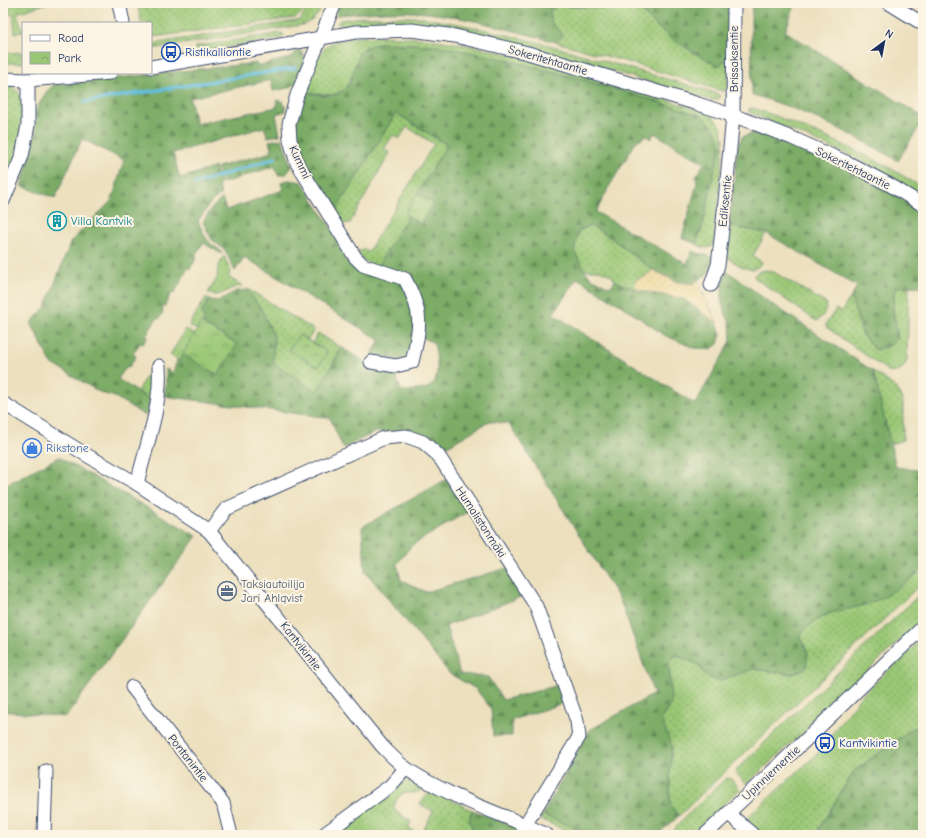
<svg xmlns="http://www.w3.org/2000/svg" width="926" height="838" font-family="'Comic Neue',sans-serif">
<defs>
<pattern id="grass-dots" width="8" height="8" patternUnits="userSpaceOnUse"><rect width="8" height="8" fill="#9ac775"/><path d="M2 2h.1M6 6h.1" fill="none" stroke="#7da263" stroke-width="1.8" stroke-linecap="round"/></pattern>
<pattern id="forest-firs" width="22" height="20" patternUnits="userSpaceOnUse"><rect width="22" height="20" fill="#7bac66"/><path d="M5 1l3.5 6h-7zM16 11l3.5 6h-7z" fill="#648c57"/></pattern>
<pattern id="sand-dots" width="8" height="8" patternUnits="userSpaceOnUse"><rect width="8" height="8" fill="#eeda9e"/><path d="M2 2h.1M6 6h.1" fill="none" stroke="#ccbb8a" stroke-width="1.8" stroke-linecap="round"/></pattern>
<pattern id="park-crowns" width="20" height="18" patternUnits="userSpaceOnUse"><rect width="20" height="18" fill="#9ac775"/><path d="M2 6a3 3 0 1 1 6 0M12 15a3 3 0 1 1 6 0" fill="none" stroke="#7da263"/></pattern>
</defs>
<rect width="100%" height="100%" fill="#fcf5e5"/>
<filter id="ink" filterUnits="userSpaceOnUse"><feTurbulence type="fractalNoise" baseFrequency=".025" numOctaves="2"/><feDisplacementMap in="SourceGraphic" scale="8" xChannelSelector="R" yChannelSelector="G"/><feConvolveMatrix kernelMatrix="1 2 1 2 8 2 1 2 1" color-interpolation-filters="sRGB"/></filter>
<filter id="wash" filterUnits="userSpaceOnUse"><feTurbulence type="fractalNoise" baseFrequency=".012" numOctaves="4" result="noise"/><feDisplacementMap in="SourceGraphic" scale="16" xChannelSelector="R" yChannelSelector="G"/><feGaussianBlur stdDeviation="0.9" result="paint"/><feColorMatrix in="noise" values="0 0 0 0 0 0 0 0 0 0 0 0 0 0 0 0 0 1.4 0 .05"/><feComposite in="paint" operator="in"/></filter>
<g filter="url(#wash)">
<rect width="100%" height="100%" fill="#ece0be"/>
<g fill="url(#grass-dots)" stroke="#5a7b6a">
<path d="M3,3H48L17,13L23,32L15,33L13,14L3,15Z"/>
<path d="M151,3H306L302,13L295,18L153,37H151V23H141L138,5Z"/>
<path d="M309,6L319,10V13L311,21L302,25L151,49V44L296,21L300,20Z"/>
<path d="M557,6L641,10C661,35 690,50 718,66L729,57L728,86L726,90L722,91L634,64L556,42L562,36C557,24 548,26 550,10Z"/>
<path d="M364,17H419L473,27L549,45L715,93L719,95L720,98L715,100H710L581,62L482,35L427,25L388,23L345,26L338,24V22L340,20Z"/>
<path d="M282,33L284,36L279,39L215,49H196L195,47L198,46Z"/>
<path d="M379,36C398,37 418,37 436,40C530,54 621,86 711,114L721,126L724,139L715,242L711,247L704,248L696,244L702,227L714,170L718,160L700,115L578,78L499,58L434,45L381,43L364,48L360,53L354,72L345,90L333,95L304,92C310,79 317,51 330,44C341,37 366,37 379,36Z"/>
<path d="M3,52H9L10,53L23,52V63H3Z"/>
<path d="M3,86C8,86 13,87 17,91C25,98 22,135 20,146C16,160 8,175 3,189V173L5,169L3,168Z"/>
<path d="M752,108L776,116L835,141L887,166L923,188V197L862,161L751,113L749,112V109Z"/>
<path d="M396,113L447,145L405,214L408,216L377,267L363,260L356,249L361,252L363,249L368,252L434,144L407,127L399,139L393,135L384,149L390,153L350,223L342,224L338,221L334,214Z"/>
<path d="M590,226L603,232L653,270L644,278L638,279L634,283L637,290L615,281L611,275L599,270H585L574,251L579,230Z"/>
<path d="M729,226L766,233L753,256L762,262C753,278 736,263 727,257Z"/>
<path d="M224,256L231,272L228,277L243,286C240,287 236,286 233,288C224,292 218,298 208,293L217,278L218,267Z"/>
<path d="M766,270L772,271L827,304C826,311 823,318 816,321L755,278L754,275L760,271Z"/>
<path d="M909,286L907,360C904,368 900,372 891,373L826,327V324L836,309L841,312L851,297L863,336L898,339L893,309L895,287Z"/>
<path d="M248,289L314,330L308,340L299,335L327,352L312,343L318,333L342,348L317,392L273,363L274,336L260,307L247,290Z"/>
<path d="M206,297L209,300L202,311L205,325L201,323L197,330L189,325Z"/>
<path d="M186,329L195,335L180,361L170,355Z"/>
<path d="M152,367L155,377L153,402L137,391Z"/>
<path d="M873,371L895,387L900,395L903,402V440L890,444Z"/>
<path d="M923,567V582L679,816L670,805V777L661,719L671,703L669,662L676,655L699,665L706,676L718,681L753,669L793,674L808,652L799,636L809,625L830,613L865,605L917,574Z"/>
<path d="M923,591V618L802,734L746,784L735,772L737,769Z"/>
<path d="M923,637V721L854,771L815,835H760L749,826V816L832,740L830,736L861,696Z"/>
<path d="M726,778L731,779L740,789C724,803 710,820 694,835H670L683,819Z"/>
<path d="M412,779L425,786C420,794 411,793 403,793C398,798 394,802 394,809L401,815L411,821L408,828L421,835L433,811L420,804L430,791H434L472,810L469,820L475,835H330L397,785L405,780Z"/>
<path d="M543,815L592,835H574L539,818Z"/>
</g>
<g fill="url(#forest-firs)" stroke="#4b6e62">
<path d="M339,3H729V57L718,66C690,50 661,35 641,10L557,6L550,10C548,26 557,24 563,36L556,42C509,30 460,14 412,12C387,11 363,13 338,15L336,13Z"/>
<path d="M753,3H796L785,31L923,117V120L898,161C854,135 801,108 752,95L751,19Z"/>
<path d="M381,43L434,45L499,58L578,78L701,115C709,122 718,130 720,142C722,153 716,162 714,172C709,197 705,221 696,244L682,238L697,183L696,177L704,163L654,133L651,139L645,135L641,140L638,139L607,190V191L596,212L687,264L692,251L712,257L715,262L713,269L693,284L677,282L653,270L603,232L590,226L579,230L574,251L586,272L593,279L610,287L615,281L637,290L684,299L717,323L721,334L718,344L711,349L694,348L664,335L625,308L577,278L553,314L695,404L731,341L730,323L722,305V288L726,270L772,304L873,371L896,467L923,471V567C908,583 885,599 864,605C853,609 841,609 831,613C818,617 808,626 799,636L808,652L806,668L793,674L753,669L719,681L706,676L699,665L676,655L669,662L671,703L661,719L672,746L670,777V805L679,816L657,835H592L543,815L588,731L654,694L620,600L509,424L490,421L441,450L420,433L409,431L376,432L343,448L330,418L164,396L166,384V369L173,373L177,360L180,361L183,354L218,375L236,344L205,325L202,311L209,300L219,301L236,291L247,290L260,307L274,336L273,363L317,391L342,348L371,365L394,369L401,391C409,390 422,391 429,387C442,381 436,354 434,343L422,337V302L413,280L405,273L377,267L408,216L420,224L433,203L417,194L447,145L396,113L334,214C316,184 293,152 296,116C297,108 302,100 304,92C313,93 323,96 332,95C356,94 352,58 363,49C368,46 375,44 381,43Z"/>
<path d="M297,50L302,52L305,57L304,64L296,84L288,88L273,91L271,80L190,98L196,124L277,107V100L283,102L285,106L286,111L276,114L280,135L268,137L264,127L173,153L180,178L216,167L221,184L218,185L221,194L211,202L198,221C201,228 205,238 211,244C215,248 220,248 222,254L203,243L195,256L197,257L190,269L188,268L174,294L172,293L162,310L163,312L159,319L157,318L146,336L148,337L143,344L140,343L133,354L136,356L129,367L127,366L118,379L153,402L150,414L144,415L115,397L101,393L51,363L31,323L46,306L71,241L112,200L124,160L82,139L55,198L21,186L36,132L35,114L40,102L47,91L53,85L256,63L257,66L290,58Z"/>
<path d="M755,132L768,134L848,169L896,195L923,212V286L895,287L893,309L898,339L889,346L875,350L863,336L851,297L857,286L766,233L729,226L738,145L742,137Z"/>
<path d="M282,139L292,167L286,174L278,175L275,166L223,183L218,167L272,152L269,141Z"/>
<path d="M289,180L302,182L351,259L402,279L415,316L409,361L371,356L380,340L244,257L235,271L225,250L212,240L203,222L212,208L222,198L226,210L283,190L281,182Z"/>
<path d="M59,457L197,536L66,717L3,711V486Z"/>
<path d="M447,479L469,511L412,545L397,564L401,580L426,592L507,568L523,596L446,626L460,674L488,677L503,700L559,685L564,703L512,720V736H493L491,709L476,689L450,674L365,571L362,527Z"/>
<path d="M923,721V835H815L854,771Z"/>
<path d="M472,810L526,830L521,835H475L469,820Z"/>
</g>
<path fill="url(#sand-dots)" stroke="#84847e" d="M653,270L677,282L693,284L697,280L717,323L684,299L637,290L634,283L637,279L644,277Z"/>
<g fill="url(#park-crowns)" stroke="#5a7b6a">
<path d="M417,194L433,203L420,224L405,214Z"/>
<path d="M201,323L237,344L218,375L183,354Z"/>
<path d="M299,335L327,352L318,367L289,350Z"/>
</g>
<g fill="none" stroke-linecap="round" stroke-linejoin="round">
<g stroke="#60bedf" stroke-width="3.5">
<path d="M84,102L295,68"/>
<path d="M195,184L275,158"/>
</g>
</g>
</g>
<g filter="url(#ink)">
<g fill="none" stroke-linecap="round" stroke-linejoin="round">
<g stroke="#3a4a6c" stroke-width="15">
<g id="minor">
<path d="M119,3L123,23"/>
<path d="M335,3L297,95L289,124L290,140L297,163L355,257L363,265L405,279C423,313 421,325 412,362L396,366L371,362"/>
<path d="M889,3L923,24"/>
<path d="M151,67L356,32L412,30L455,36L528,53L698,104L743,119L792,138L850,164L890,185L923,205"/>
<path d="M3,79L28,80L110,73"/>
<path d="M3,201L22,156L28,125V80"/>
<path d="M711,285L718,265L723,222L733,116L734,3"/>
<path d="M3,403L88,456L136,483L209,531L382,746C390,754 398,763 407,769C450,798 501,813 547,835"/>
<path d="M137,484C146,445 162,406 159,366"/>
<path d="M209,531L226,509L384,438L406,436L423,442L438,455L536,606L577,721L579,737L525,825"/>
<path d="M132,687L223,803L231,835"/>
<path d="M728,813L753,835"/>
<path d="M44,835L46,771"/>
<path d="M323,835L390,786L406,768"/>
<path d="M705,835L813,733L923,627"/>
</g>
</g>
<use href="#minor" stroke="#fff" stroke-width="13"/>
</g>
</g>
<defs>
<g id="bus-ring" transform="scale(1)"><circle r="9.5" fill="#fcf5e5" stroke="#1a4fb4" stroke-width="1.5"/><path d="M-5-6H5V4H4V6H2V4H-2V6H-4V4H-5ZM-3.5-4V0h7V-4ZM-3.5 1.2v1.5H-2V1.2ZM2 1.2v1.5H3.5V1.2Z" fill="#1a4fb4"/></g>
<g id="building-ring" transform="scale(1)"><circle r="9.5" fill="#fcf5e5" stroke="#0f9aa8" stroke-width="1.5"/><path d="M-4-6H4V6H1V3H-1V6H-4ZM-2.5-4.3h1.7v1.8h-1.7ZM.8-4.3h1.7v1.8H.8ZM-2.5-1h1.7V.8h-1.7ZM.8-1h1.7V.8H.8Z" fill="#0f9aa8"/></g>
<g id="shop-ring" transform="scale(1)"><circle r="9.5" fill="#fcf5e5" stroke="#3f7fe0" stroke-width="1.5"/><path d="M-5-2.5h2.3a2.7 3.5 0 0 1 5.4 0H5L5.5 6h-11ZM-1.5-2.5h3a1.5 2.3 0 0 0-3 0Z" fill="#3f7fe0"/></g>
<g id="office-ring" transform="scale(1)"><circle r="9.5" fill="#fcf5e5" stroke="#5c6f8a" stroke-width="1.5"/><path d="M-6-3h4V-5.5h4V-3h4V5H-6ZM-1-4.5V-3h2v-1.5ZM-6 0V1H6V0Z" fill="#5c6f8a"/></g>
</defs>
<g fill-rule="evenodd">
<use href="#bus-ring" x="171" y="52"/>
<use href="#building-ring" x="57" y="221"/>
<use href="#shop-ring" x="32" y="448"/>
<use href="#office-ring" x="227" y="591"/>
<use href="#bus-ring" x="825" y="743"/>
</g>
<g text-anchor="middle" stroke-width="4" stroke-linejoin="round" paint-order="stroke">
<g font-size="12" fill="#164399" stroke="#fcf5e5" text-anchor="start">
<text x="185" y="56">Ristikalliontie</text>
<text x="839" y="747">Kantvikintie</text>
</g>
<g font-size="12" fill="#1b2f5e" stroke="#fcf5e5">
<text transform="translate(734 59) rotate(-90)" y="4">Brissaksentie</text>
<text transform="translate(548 60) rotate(16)" y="4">Sokeritehtaantie</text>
<text transform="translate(300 162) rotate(65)" y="4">Kummi</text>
<text transform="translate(853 168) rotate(26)" y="4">Sokeritehtaantie</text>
<text transform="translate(725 201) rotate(-84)" y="4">Ediksentie</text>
<text transform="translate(481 522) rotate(57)" y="4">Humalistonmäki</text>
<text transform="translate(301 646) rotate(52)" y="4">Kantvikintie</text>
<text transform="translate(188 758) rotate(52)" y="4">Pontanintie</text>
<text transform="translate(771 773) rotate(-43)" y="4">Upinniementie</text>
</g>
<g font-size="12" fill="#0d838f" stroke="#fcf5e5" text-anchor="start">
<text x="71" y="225">Villa Kantvik</text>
</g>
<g font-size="12" fill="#366cbe" stroke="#fcf5e5" text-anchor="start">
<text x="46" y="452">Rikstone</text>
</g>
<g font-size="12" fill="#4e5e75" stroke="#fcf5e5" text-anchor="start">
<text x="241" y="588">Taksiautoilija<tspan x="241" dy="14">Jari Ahlqvist</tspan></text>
</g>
</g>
<rect width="926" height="838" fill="none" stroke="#fcf5e5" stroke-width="16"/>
<rect x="22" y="22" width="130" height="52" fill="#fcf5e5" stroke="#a2a6af"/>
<rect x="30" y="35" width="20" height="6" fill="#ffffff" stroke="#a2a6af"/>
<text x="58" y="42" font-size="12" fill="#1b2f5e">Road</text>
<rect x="30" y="52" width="20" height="12" fill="url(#park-crowns)" stroke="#a2a6af"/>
<text x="58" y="62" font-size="12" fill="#1b2f5e">Park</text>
<g transform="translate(884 42) rotate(32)" stroke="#fcf5e5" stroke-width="3" paint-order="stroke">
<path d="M0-3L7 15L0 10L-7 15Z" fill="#1b2f5e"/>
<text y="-6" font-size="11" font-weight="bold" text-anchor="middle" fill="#1b2f5e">N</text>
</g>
</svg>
